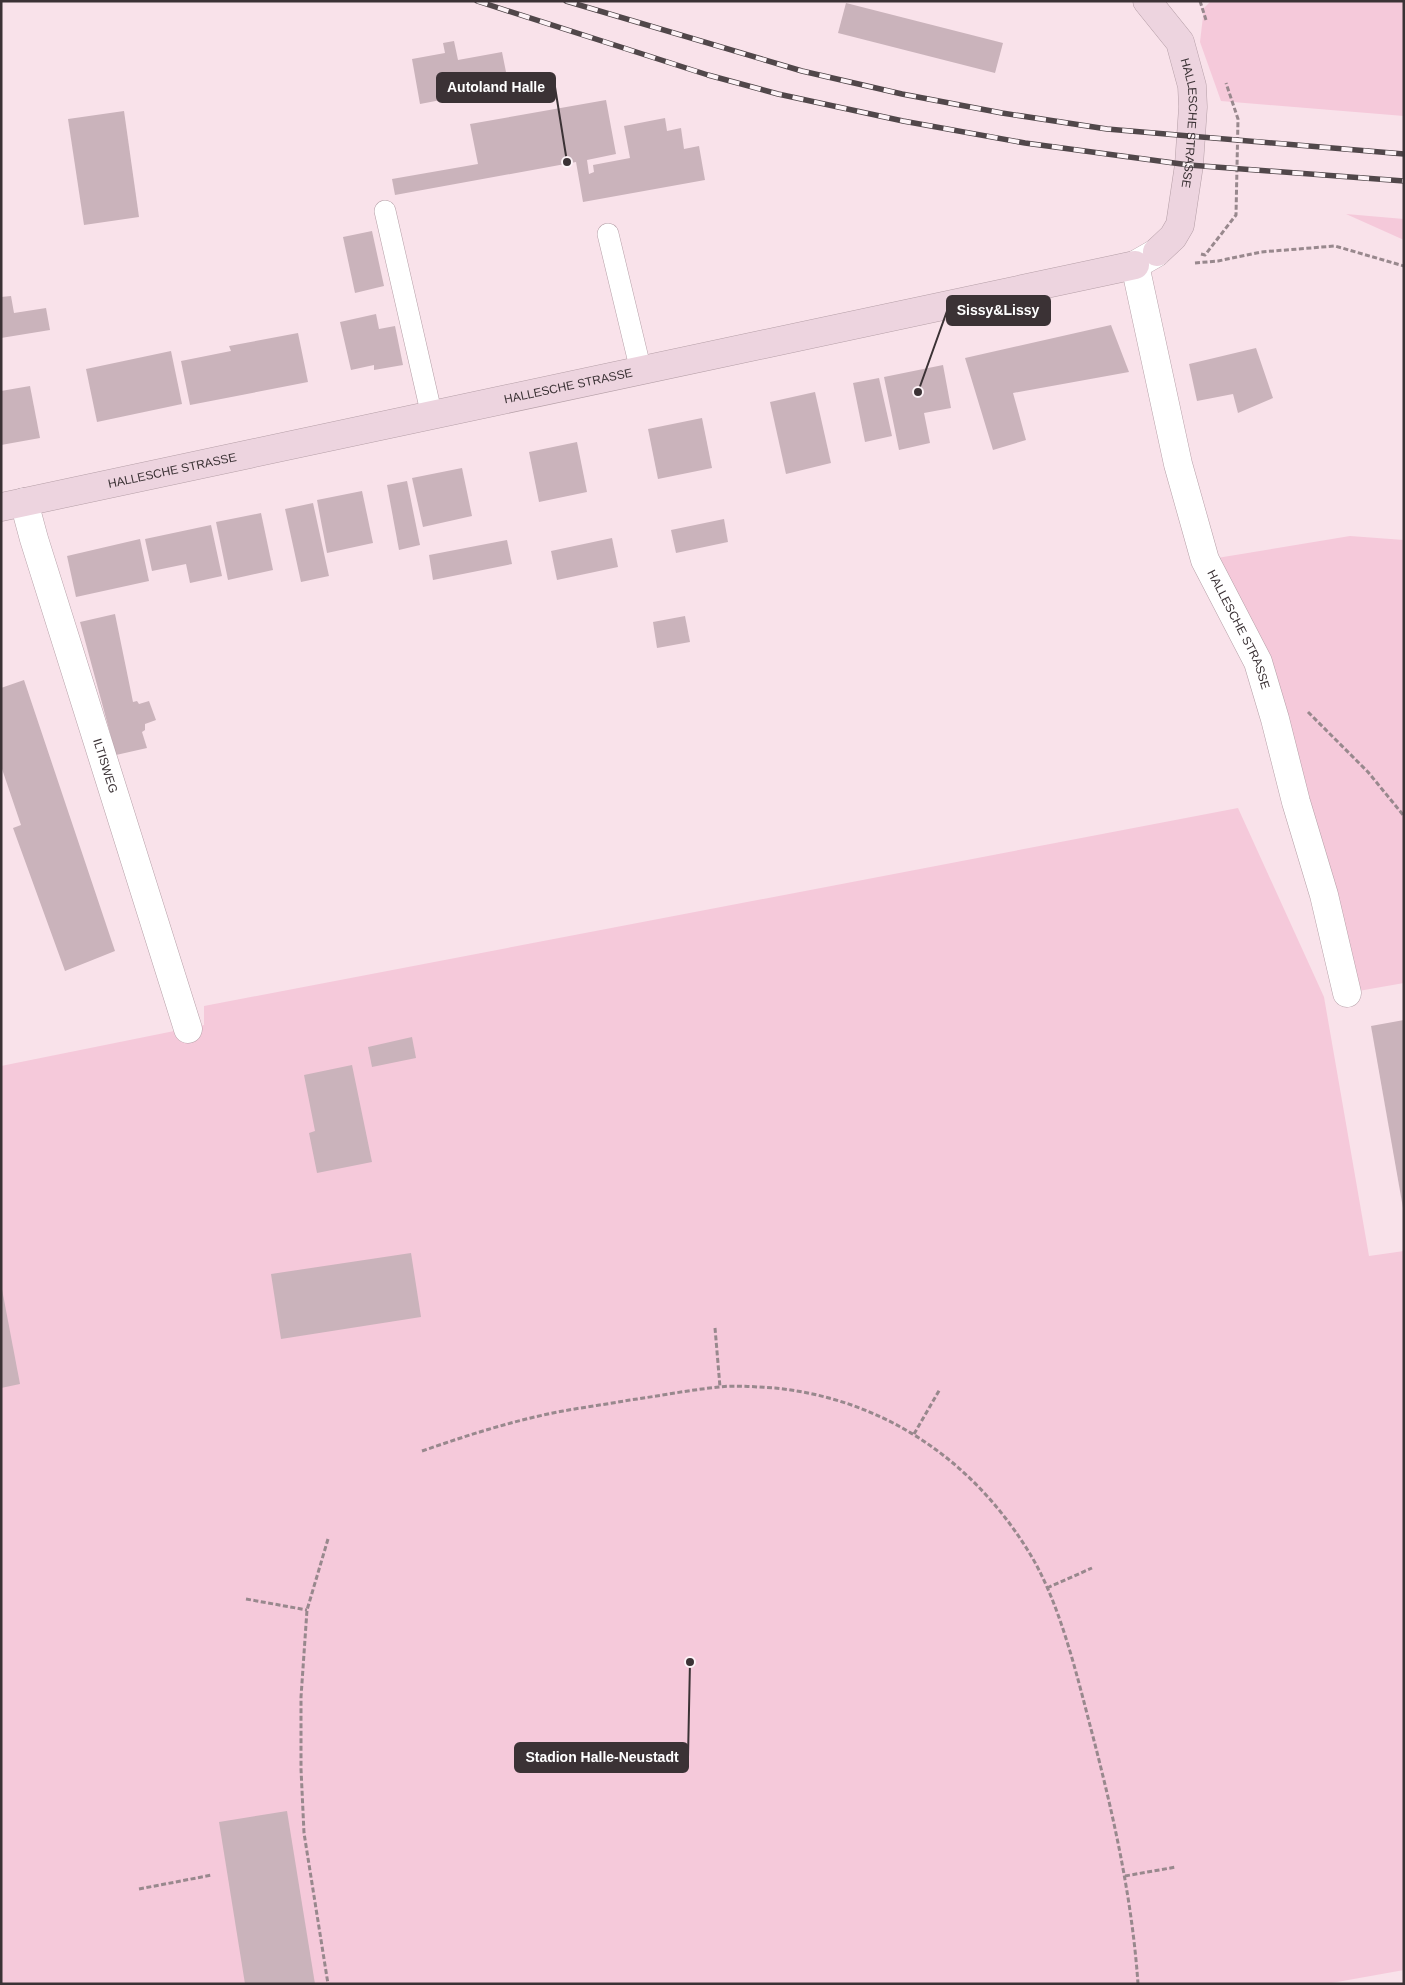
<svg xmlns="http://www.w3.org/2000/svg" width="1405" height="1985" font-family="Arial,sans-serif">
<rect width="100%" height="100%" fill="#f9e2ea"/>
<g fill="#f5c9da">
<path d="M1211,1H1404V116L1221,101L1200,42L1204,8Z"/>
<path d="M1346,214L1404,219V240Z"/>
<path d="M1350,536L1404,540V983L1347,993L1296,802L1205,560Z"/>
<path d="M1238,808L1324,997L1369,1256L1404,1251V1970L1326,1984H1V1066L204,1025V1006Z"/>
</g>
<g fill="#cab3bb">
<path d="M846,3L1003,43L995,73L838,33Z"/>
<path d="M454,41L458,60L502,52L509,87L420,104L412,59L445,53L443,43Z"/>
<path d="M606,100L616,154L587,160L589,174L594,172L593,165L630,158L624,126L665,118L667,131L681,128L684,149L699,146L705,180L583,202L576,162L395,195L392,179L478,164L470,124Z"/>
<path d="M124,111L139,217L84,225L68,119Z"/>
<path d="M372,231L384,286L355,293L343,237Z"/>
<path d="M11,296L14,313L46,308L50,330L1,338V297Z"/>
<path d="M376,314L379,329L395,326L403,365L374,370V365L351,370L340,322Z"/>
<path d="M1111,325L1129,372L1013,393L1026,440L993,450L965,358Z"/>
<path d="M298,333L308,382L190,405L181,361L231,351L229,346Z"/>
<path d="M1256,348L1273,398L1238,413L1233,394L1197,401L1189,364Z"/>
<path d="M171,351L182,404L97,422L86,369Z"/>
<path d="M943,365L951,408L924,413L930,443L899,450L884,377Z"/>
<path d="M879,378L892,436L865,442L853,383Z"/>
<path d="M30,386L40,438L1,445V391Z"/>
<path d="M815,392L831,463L786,474L770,402Z"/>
<path d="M702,418L712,468L658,479L648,429Z"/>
<path d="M577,442L587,492L539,502L529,452Z"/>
<path d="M462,468L472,516L423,527L412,478Z"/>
<path d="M407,481L420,545L399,550L387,485Z"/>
<path d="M362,491L373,543L327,553L317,500Z"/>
<path d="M313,503L329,576L301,582L285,509Z"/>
<path d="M261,513L273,570L228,580L216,522Z"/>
<path d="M724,519L728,542L676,553L671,530Z"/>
<path d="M211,525L222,576L190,583L186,564L152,571L145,539Z"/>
<path d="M612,538L618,567L557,580L551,551Z"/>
<path d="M140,539L149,581L76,597L67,556Z"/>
<path d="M507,540L512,564L433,580L429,555Z"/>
<path d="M115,614L133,702L137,701L139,704L149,701L156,720L145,724V730L142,732L147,748L116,755L80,622Z"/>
<path d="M685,616L690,642L657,648L653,622Z"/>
<path d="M24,680L115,951L65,971L13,828L21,825L1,766V688Z"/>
<path d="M1404,1020V1208H1403L1371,1026Z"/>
<path d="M412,1037L416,1058L372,1067L368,1047Z"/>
<path d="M352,1065L372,1162L317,1173L309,1133L315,1131L304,1075Z"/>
<path d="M411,1253L421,1317L281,1339L271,1274Z"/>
<path d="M1,1284L20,1384L1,1388Z"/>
<path d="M287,1811L315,1984H245L219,1822Z"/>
</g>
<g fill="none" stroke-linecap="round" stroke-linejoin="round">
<g stroke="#b59fa7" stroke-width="22">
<g id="lane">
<path d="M385,211L432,416"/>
<path d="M608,234L641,371"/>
</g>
</g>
<g stroke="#b59fa7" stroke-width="29">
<g id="street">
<path id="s1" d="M1156,253L1135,265L1178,464L1205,560L1258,662L1275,719L1296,802L1324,895L1347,993"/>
<path id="s2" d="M24,502L34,539L188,1029"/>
</g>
</g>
<g stroke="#b59fa7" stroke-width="29">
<g id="secondary">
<path id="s3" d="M1147,1L1180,42L1192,86L1193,107L1189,165L1180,225L1173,237L1157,252"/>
<path id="s4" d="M1,507L1135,265"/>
</g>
</g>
<g stroke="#98888d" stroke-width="3" stroke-dasharray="5 2.5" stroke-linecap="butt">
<path d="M1200,1L1206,20"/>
<path d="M1201,254L1205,255L1236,215L1238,119L1226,83"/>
<path d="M1195,263L1218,261L1261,252L1335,246L1404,266"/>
<path d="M1308,712L1368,772L1404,816"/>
<path d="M715,1328L720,1387"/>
<path d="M914,1434L940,1389"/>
<path d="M422,1451C468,1435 515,1420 563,1411C585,1407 608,1404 630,1400C659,1396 689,1390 719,1387C737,1385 757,1387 775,1388C882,1399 970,1458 1027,1549C1059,1599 1076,1672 1091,1729C1113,1813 1132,1897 1138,1984"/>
<path d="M328,1539L307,1610L301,1697V1769L304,1833L328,1984"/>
<path d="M1047,1588L1092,1568"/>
<path d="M246,1599L307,1610"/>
<path d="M1125,1876L1176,1867"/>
<path d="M139,1889L212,1875"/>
</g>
<use href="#lane" stroke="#fff" stroke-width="21"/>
<use href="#street" stroke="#fff" stroke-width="28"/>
<use href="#secondary" stroke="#edd4df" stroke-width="28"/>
<g stroke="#51474a" stroke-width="5.5">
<g id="rail">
<path d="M477,1L708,75L778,94L903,121L1025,143L1189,165L1404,181"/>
<path d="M566,1L802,71L902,94L1002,113L1107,129L1404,154"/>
</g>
</g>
<use href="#rail" stroke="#fdf3f7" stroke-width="4" stroke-dasharray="11" stroke-linecap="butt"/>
</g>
<g text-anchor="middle" stroke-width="5" stroke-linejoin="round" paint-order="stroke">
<g font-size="12" fill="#3b3235" stroke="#fdf3f7">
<text dy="4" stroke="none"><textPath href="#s3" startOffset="135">HALLESCHE STRASSE</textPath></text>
<text dy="4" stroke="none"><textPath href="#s4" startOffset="580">HALLESCHE STRASSE</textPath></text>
<text dy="4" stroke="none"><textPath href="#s4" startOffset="175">HALLESCHE STRASSE</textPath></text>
<text dy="4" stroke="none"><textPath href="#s1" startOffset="405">HALLESCHE STRASSE</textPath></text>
<text dy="4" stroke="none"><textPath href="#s2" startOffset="276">ILTISWEG</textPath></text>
</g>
</g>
<path fill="none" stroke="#3b3235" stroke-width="2" d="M567 162L555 87M918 392L947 311M690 1662L688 1757"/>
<g fill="#3b3235" stroke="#fdf3f7" stroke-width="2">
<circle cx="567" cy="162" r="5"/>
<circle cx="918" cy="392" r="5"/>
<circle cx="690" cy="1662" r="5"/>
</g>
<g fill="#3b3235" stroke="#3b3235" stroke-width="2">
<rect x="437" y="73" width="118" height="29" rx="5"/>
<rect x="947" y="296" width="103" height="29" rx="5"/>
<rect x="515" y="1743" width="173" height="29" rx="5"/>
</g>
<g font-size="14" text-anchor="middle" font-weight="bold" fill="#fff">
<text x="496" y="92">Autoland Halle</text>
<text x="998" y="315">Sissy&amp;Lissy</text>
<text x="602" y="1762">Stadion Halle-Neustadt</text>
</g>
<rect width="1405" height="1985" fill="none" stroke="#3b3235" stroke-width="5"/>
</svg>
